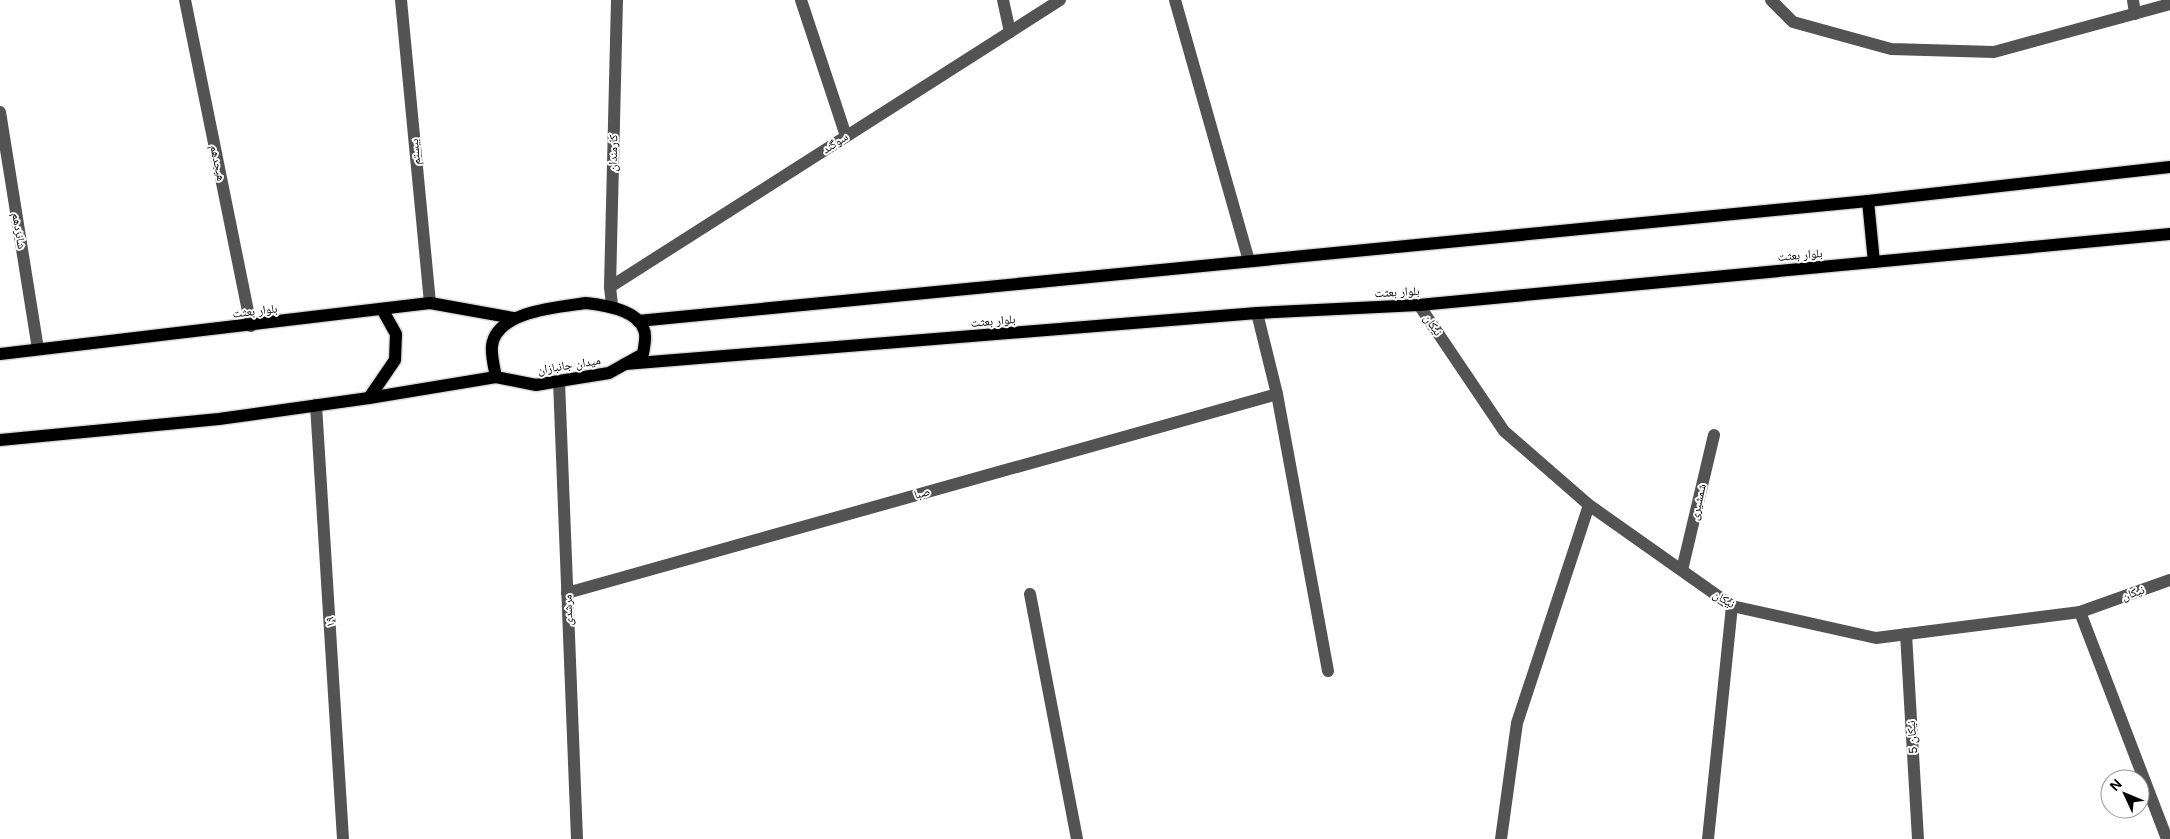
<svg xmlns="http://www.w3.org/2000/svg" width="2170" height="839" font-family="Helvetica,'Noto Naskh Arabic',sans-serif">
<rect width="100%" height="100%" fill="#fff"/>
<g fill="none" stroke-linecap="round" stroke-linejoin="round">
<g stroke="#dbdbdb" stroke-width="15">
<g id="major">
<path d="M1868,201L1874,262"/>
<path d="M586,303C604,305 638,310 644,330C647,336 644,347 643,354L609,373L559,381L536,385L496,377C494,367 491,355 492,346C496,311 559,307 586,303Z"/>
<path d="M638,321L1868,201L2170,167"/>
<path d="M0,354L430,303L513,318"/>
<path d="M625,364L1257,313L1419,305L2170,234"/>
<path d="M369,398L395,360L396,334L382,309"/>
<path d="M0,440L219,419L369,398L496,377"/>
</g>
</g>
<g stroke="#535353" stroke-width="12">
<path d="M185,0L251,326"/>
<path d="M401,0L430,303"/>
<path d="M801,0L846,136"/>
<path d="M1003,0L1010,32"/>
<path d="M1175,0L1249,261"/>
<path d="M1771,0L1793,22L1891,49L1994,52L2170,4"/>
<path d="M2133,0L2135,14"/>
<path d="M0,112L38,349"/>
<path d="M610,287L1060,0"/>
<path d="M612,305L610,287L617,0"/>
<path d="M1419,305L1504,431L1589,505L1732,606L1876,638L2080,612L2170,580"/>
<path d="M1257,313L1277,394L1328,671"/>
<path d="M559,381L577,839"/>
<path d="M316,405L343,839"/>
<path d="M1682,570L1714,435"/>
<path d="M567,593L1277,394"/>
<path d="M1030,594L1077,839"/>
<path d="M2080,612L2167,839"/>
<path d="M1906,634L1918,839"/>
<path d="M1501,839L1517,723L1589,505"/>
<path d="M1708,839L1732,606"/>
</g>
<use href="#major" stroke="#000" stroke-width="12"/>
</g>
<g text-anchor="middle" stroke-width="4" stroke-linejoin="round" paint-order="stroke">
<g font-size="12" fill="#000" stroke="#fff">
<text transform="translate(835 143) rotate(-33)" y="4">سوگند</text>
<text transform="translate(415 152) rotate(-95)" y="4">بیستم</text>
<text transform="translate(613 153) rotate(-89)" y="4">کارمندان</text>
<text transform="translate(218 163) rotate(78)" y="4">هیجدهم</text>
<text transform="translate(19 231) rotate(81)" y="4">شانزدهم</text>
<text transform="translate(1800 255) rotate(-5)" y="4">بلوار بعثت</text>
<text transform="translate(1397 292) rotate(-3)" y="4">بلوار بعثت</text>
<text transform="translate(255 311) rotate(-7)" y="4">بلوار بعثت</text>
<text transform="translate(993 321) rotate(-5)" y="4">بلوار بعثت</text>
<text transform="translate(1433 325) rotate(56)" y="4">نیکان</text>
<text transform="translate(569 365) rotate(-9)" y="4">ميدان جانبازان</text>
<text transform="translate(922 493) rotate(-16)" y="4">صبا</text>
<text transform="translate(1698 502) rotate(-77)" y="4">شمشیری</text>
<text transform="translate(2133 593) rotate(-19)" y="4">نیکان</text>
<text transform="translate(1724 599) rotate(31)" y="4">نیکان</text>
<text transform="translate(568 610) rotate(-92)" y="4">مرشدی</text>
<text transform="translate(330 622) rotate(-94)" y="4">۱۹</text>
<text transform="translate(1912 737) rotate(-94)" y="4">نیکان 5</text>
</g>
</g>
<g transform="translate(2125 794) rotate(314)"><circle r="24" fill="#ffffff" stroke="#999999"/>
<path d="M0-4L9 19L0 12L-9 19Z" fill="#000000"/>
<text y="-8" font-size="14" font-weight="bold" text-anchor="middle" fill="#000000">N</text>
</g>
</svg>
